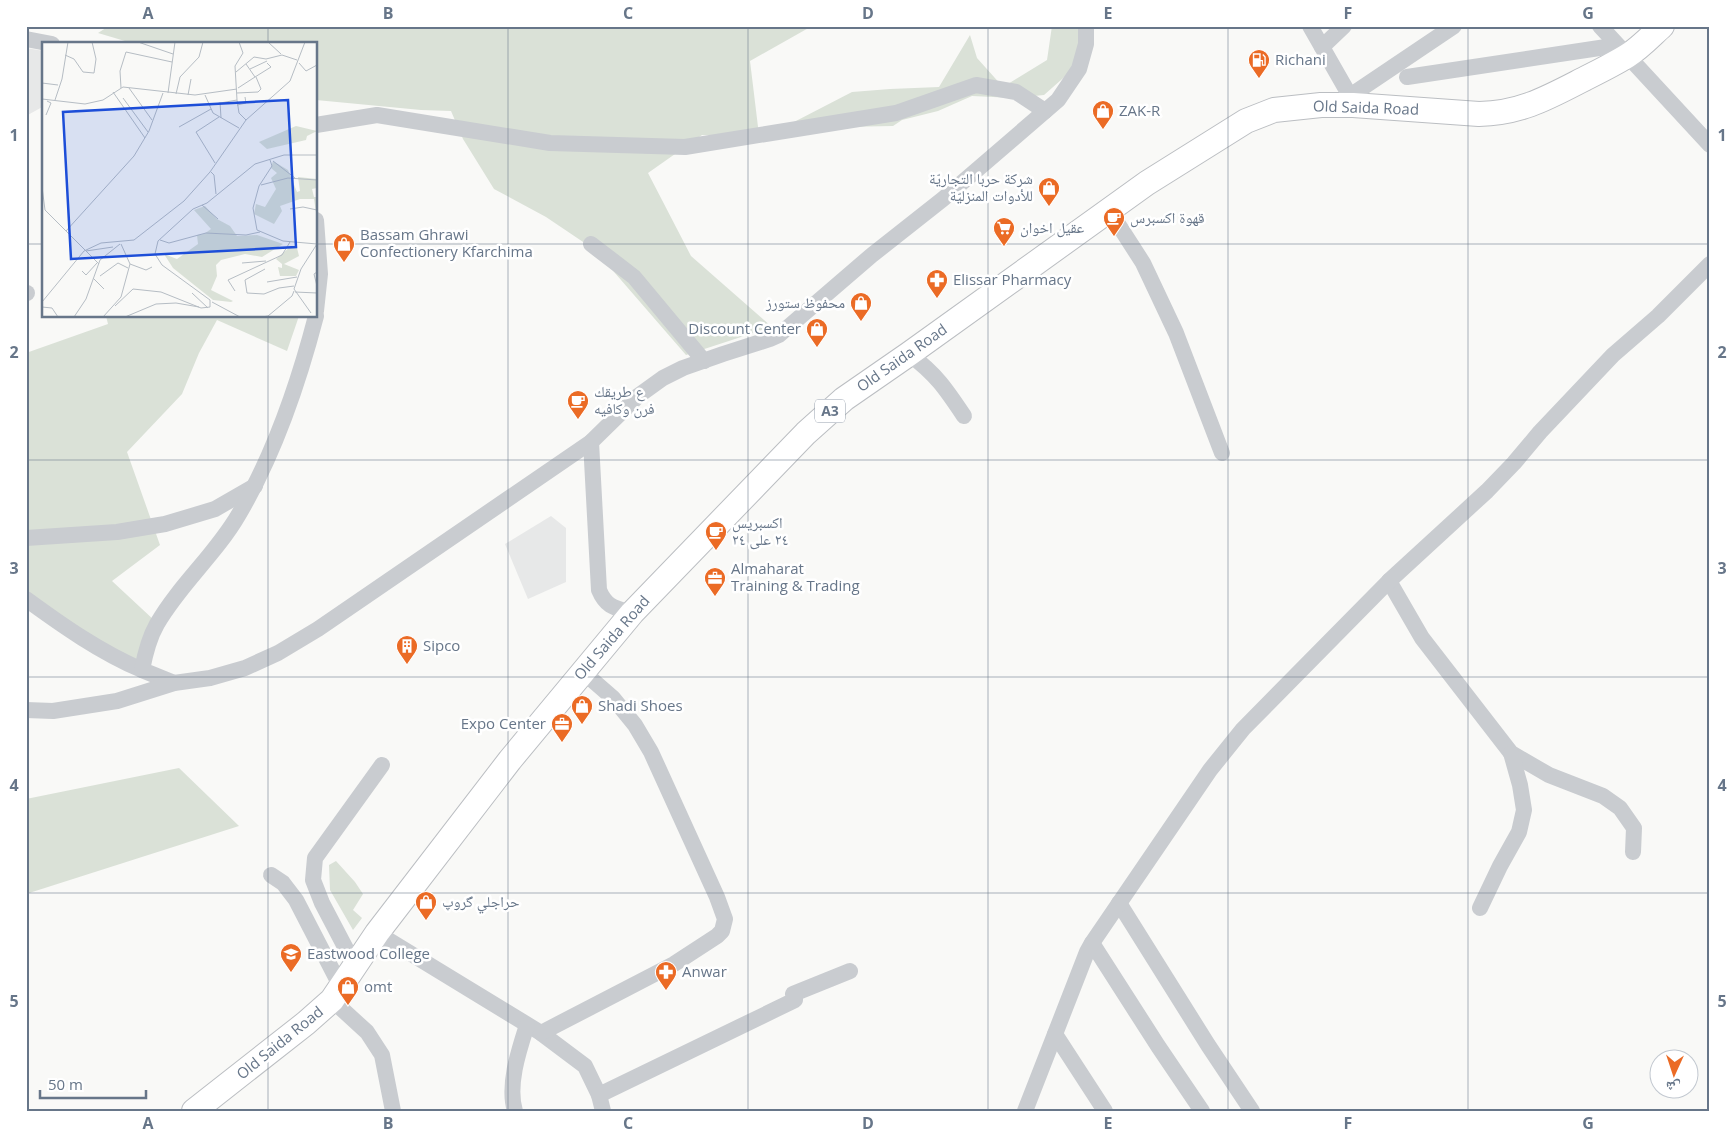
<svg xmlns="http://www.w3.org/2000/svg" width="1736" height="1137" font-family="'Open Sans','Noto Naskh Arabic',sans-serif">
<rect width="100%" height="100%" fill="#f9f9f7"/>
<g fill="#e7e8e8">
<path d="M26,48L44,51V106L26,116Z"/>
<path d="M551,516L566,528V582L528,599L505,544Z"/>
</g>
<g fill="#dae1d7">
<path d="M109,26H812L750,61L759,135H702L648,173L691,256L772,327L686,355L595,250L546,217L494,189L463,139L451,111L421,110L316,100V44H135L98,33Z"/>
<path d="M1052,26H1083L1078,65L1044,95L1014,98L972,96L938,111L902,120L893,126L791,128L794,122L852,92L890,89L939,87L970,35L977,58L1003,87L1047,60Z"/>
<path d="M106,316H299L287,351L217,320L199,353L182,394L127,452L160,545L112,581L155,621L144,670L26,595V353L108,324Z"/>
<path d="M179,768L239,826L26,894V799Z"/>
<path d="M336,861L355,882L363,894L353,910L362,918L353,930L330,890L329,865Z"/>
</g>
<g fill="none" stroke-linecap="round" stroke-linejoin="round">
<g stroke="#bbbec2" stroke-width="26">
<path id="highway" d="M194,1111L306,1023L332,1000L377,933L510,760L632,613L806,433L844,399L909,354L1147,183L1246,121L1274,110L1321,105H1353L1479,114C1522,113 1549,97 1586,78C1600,71 1614,64 1627,56C1640,48 1651,36 1662,26"/>
</g>
<g stroke="#c9ccd0" stroke-width="16">
<path d="M1310,26L1350,96L1353,105"/>
<path d="M1600,26L1710,145"/>
<path d="M26,39L52,44"/>
<path d="M1322,47L1344,26"/>
<path d="M1407,77L1606,47L1628,55"/>
<path d="M1350,96L1454,26"/>
<path d="M316,125L377,115L550,143L685,147L896,113L976,85L1016,92L1045,111"/>
<path d="M1109,210L1143,263L1176,333L1222,453"/>
<path d="M316,220L320,274L316,311"/>
<path d="M591,244L634,277L704,361"/>
<path d="M26,293H27"/>
<path d="M909,354C936,374 946,389 964,416"/>
<path d="M591,442L599,590C606,607 615,608 632,613"/>
<path d="M26,538L117,532L165,524L215,509L255,486"/>
<path d="M1389,581L1422,638L1511,753L1549,775L1603,796L1620,808L1634,828L1633,852"/>
<path d="M26,599C63,626 100,652 142,670"/>
<path d="M174,683L142,670C145,654 149,638 157,624C180,584 216,554 239,514C275,453 298,385 316,316"/>
<path d="M26,710L53,711L117,701L174,683L210,678L245,668L278,653L318,629L591,442L638,396L663,378L683,368L723,354L770,339L779,335L872,255L943,199L1058,100L1079,69L1086,44V26"/>
<path d="M271,875L283,883L296,900L341,987"/>
<path d="M1119,903L1208,1045L1252,1111"/>
<path d="M1480,908L1500,866L1519,832L1524,810L1520,785L1511,753"/>
<path d="M377,933L541,1033L585,1066L599,1095L603,1111"/>
<path d="M1092,943L1158,1046L1202,1111"/>
<path d="M355,966L322,903L313,880L315,858L382,765"/>
<path d="M332,1000L367,1032L382,1055L393,1111"/>
<path d="M541,1033L674,964L717,936L722,931L725,919L717,897L651,752L635,725L613,698L582,671"/>
<path d="M1055,1034L1105,1111"/>
<path d="M599,1095L795,1000L793,994L850,971"/>
<path d="M515,1111C507,1085 519,1050 527,1025"/>
<path d="M1025,1111L1087,952L1092,943L1210,770L1243,729L1389,581L1487,491L1514,463L1540,432L1613,355L1658,316L1710,264"/>
</g>
<use href="#highway" stroke="#fff" stroke-width="24"/>
</g>
<path fill="none" stroke="#677689" stroke-width="1" stroke-opacity="0.55" d="M268,26V44M508,26V1111M748,26V1111M988,26V1111M1228,26V1111M1468,26V1111M26,244H44M316,244H1710M268,316V1111M26,460H1710M26,677H1710M26,893H1710"/>
<defs>
<g id="fuel-pin" transform="scale(1.125)"><path d="M0 17L-7.5 6A9.5 9.5 0 1 1 7.5 6Z" fill="#eb6b25" stroke="#fff"/><path d="M-5.5-6h7V0h2V4h1.3V-2.5L3-4.5l.8-.8L6-3V5H2.5V1h-1V6h-7ZM-4.2-4.7v3.2H.2V-4.7Z" fill="#fff"/></g>
<g id="shop-pin" transform="scale(1.125)"><path d="M0 17L-7.5 6A9.5 9.5 0 1 1 7.5 6Z" fill="#eb6b25" stroke="#fff"/><path d="M-5-2.5h2.3a2.7 3.5 0 0 1 5.4 0H5L5.5 6h-11ZM-1.5-2.5h3a1.5 2.3 0 0 0-3 0Z" fill="#fff"/></g>
<g id="cafe-pin" transform="scale(1.125)"><path d="M0 17L-7.5 6A9.5 9.5 0 1 1 7.5 6Z" fill="#eb6b25" stroke="#fff"/><path d="M-5.5-4.5H6V0H3Q3 3.5 0 3.5H-2.5Q-5.5 3.5-5.5 0ZM3-3.2v2h1.7v-2ZM-6 4.5H4V6H-6Z" fill="#fff"/></g>
<g id="supermarket-pin" transform="scale(1.125)"><path d="M0 17L-7.5 6A9.5 9.5 0 1 1 7.5 6Z" fill="#eb6b25" stroke="#fff"/><path d="M-6-5.5h2.5l.6 2H6L4.5 2H-2.5L-4.4-4H-6ZM-1.5 3.2a1.3 1.3 0 1 0 .1 0ZM3 3.2a1.3 1.3 0 1 0 .1 0Z" fill="#fff"/></g>
<g id="pharmacy-pin" transform="scale(1.125)"><path d="M0 17L-7.5 6A9.5 9.5 0 1 1 7.5 6Z" fill="#eb6b25" stroke="#fff"/><path d="M-2-6h4v4h4v4h-4v4h-4v-4h-4v-4h4Z" fill="#fff"/></g>
<g id="office-pin" transform="scale(1.125)"><path d="M0 17L-7.5 6A9.5 9.5 0 1 1 7.5 6Z" fill="#eb6b25" stroke="#fff"/><path d="M-6-3h4V-5.5h4V-3h4V5H-6ZM-1-4.5V-3h2v-1.5ZM-6 0V1H6V0Z" fill="#fff"/></g>
<g id="building-pin" transform="scale(1.125)"><path d="M0 17L-7.5 6A9.5 9.5 0 1 1 7.5 6Z" fill="#eb6b25" stroke="#fff"/><path d="M-4-6H4V6H1V3H-1V6H-4ZM-2.5-4.3h1.7v1.8h-1.7ZM.8-4.3h1.7v1.8H.8ZM-2.5-1h1.7V.8h-1.7ZM.8-1h1.7V.8H.8Z" fill="#fff"/></g>
<g id="school-pin" transform="scale(1.125)"><path d="M0 17L-7.5 6A9.5 9.5 0 1 1 7.5 6Z" fill="#eb6b25" stroke="#fff"/><path d="M0-5L7-2L0 1L-7-2ZM-4 1L0 2.5L4 1V4Q0 6-4 4Z" fill="#fff"/></g>
</defs>
<g fill-rule="evenodd">
<use href="#fuel-pin" x="1259" y="60"/>
<use href="#shop-pin" x="1103" y="111"/>
<use href="#shop-pin" x="1049" y="188"/>
<use href="#cafe-pin" x="1114" y="218"/>
<use href="#supermarket-pin" x="1004" y="228"/>
<use href="#shop-pin" x="344" y="244"/>
<use href="#pharmacy-pin" x="937" y="280"/>
<use href="#shop-pin" x="861" y="303"/>
<use href="#shop-pin" x="817" y="329"/>
<use href="#cafe-pin" x="578" y="401"/>
<use href="#cafe-pin" x="716" y="532"/>
<use href="#office-pin" x="715" y="578"/>
<use href="#building-pin" x="407" y="646"/>
<use href="#shop-pin" x="582" y="706"/>
<use href="#office-pin" x="562" y="724"/>
<use href="#shop-pin" x="426" y="902"/>
<use href="#school-pin" x="291" y="954"/>
<use href="#pharmacy-pin" x="666" y="972"/>
<use href="#shop-pin" x="348" y="987"/>
</g>
<g text-anchor="middle" stroke-width="5" stroke-linejoin="round" paint-order="stroke">
<rect fill="#fff" stroke="#959fac" stroke-width="1" x="815" y="399.5" width="30" height="23" rx="4"/>
<g font-size="14" font-weight="bold" fill="#677689">
<text x="830" y="416">A3</text>
</g>
<g font-size="15" fill="#677689" stroke="#fff" text-anchor="start">
<text x="1275" y="65">Richani</text>
<text x="1119" y="116">ZAK-R</text>
<text x="1033" y="184" text-anchor="end">شركة حربا التجاريّة<tspan x="1033" dy="17">للأدوات المنزليّة</tspan></text>
<text x="1130" y="223">قهوة اكسبرس</text>
<text x="1020" y="233">عقيل اخوان</text>
<text x="360" y="240">Bassam Ghrawi<tspan x="360" dy="17">Confectionery Kfarchima</tspan></text>
<text x="953" y="285">Elissar Pharmacy</text>
<text x="845" y="308" text-anchor="end">محفوظ ستورز</text>
<text x="801" y="334" text-anchor="end">Discount Center</text>
<text x="594" y="397">ع طريقك<tspan x="594" dy="17">فرن وكافيه</tspan></text>
<text x="732" y="528">اكسبريس<tspan x="732" dy="17">٢٤ على ٢٤</tspan></text>
<text x="731" y="574">Almaharat<tspan x="731" dy="17">Training &amp; Trading</tspan></text>
<text x="423" y="651">Sipco</text>
<text x="598" y="711">Shadi Shoes</text>
<text x="546" y="729" text-anchor="end">Expo Center</text>
<text x="442" y="907">حراجلي گروپ</text>
<text x="307" y="959">Eastwood College</text>
<text x="682" y="977">Anwar</text>
<text x="364" y="992">omt</text>
</g>
<g font-size="15" fill="#677689" stroke="#fff">
<text transform="translate(1366 108) rotate(2)" y="5">Old Saida Road</text>
<text transform="translate(902 358) rotate(-35)" y="5">Old Saida Road</text>
<text transform="translate(612 638) rotate(-49)" y="5">Old Saida Road</text>
<text transform="translate(280 1043) rotate(-39)" y="5">Old Saida Road</text>
</g>
</g>
<g transform="translate(42 42)">
<rect width="275" height="275" fill="#f9f9f7"/>
<path d="M254,84L275,89L265,94L264,98L225,107L217,100ZM231,119L246,128L255,150L258,149L256,135L275,137V146L270,147L272,155H275V177L272,157H258L238,164L240,169L232,182L212,172L214,162L223,165L234,147L229,136L235,131L229,126ZM163,164L175,177L188,184L195,194L215,193L241,202L220,215L203,212L179,218L174,223L175,234L169,248L191,259L189,260L171,258L131,226L122,212L135,217L156,202L155,193L162,192L169,187L152,168ZM248,205L255,206L257,214L242,222L257,228L254,234H238L236,225L240,226V222L234,217Z" fill="#dae1d7"/>
<path fill="none" stroke="#b6bdc4" stroke-width="1" d="M96,0L131,12M197,0L201,11L193,24L195,58L197,71L204,78M226,0L239,12M23,13L32,17L41,30L52,31L54,17L50,0M257,21L264,29L275,23M208,27L225,19M194,30L212,15L224,17L240,13L255,18M213,35L229,25L225,21M0,41L16,43M79,46L78,29L84,10L130,20M87,46L110,78M196,46L213,35L204,22M71,50L103,96M126,51L133,0M195,51L216,50L219,47L214,35M134,52L138,35L157,15L161,0M146,53L149,37M163,53L171,71L197,86M81,56L106,90M0,57L43,62L61,58L81,45L153,53L195,47M13,58L20,37L26,0M178,60L179,76M167,63L195,58M195,63L204,61L203,55M4,73L9,61L5,59M137,85L169,67M228,118L230,124L217,144L211,166L215,188L241,199L275,202M231,119L253,136M173,121L154,90L177,75M169,130L172,133L174,152M219,143L246,136L275,138M0,145L3,168L57,222M160,163L176,177M248,167L261,165L275,168M24,189L92,114L107,89L121,51M118,198L127,201L164,191L204,193L218,190M44,209L71,205M200,221L224,219M88,222L104,228L110,225M223,227L203,238L205,251L222,252L237,246L252,244M40,229L44,233L55,221M275,230L272,232L275,244M58,234L76,221L86,226M51,236L62,247M225,240L255,235M193,249L186,238L240,213L248,200M253,250L275,251M150,251L166,266M0,260L42,209L59,201L92,198L142,159L168,130L204,78L248,39L263,0M170,260L198,275M73,264L91,247L119,250L159,266L168,265V258L120,223L113,212L116,199L151,167L165,161L213,122L242,113H275M0,265L10,266L16,275M269,271L252,247L259,227L275,202M32,275L44,257L58,218L78,202M61,275L79,255L88,222L79,202M83,275L114,262L134,261L157,265M220,275L226,274L250,254L252,249"/>
<path fill="#1d4ed8" fill-opacity="0.15" stroke="#1d4ed8" stroke-width="2.5" d="M246,58L254,205L29,217L21,70Z"/>
<rect width="275" height="275" fill="none" stroke="#677689" stroke-width="2.5"/>
</g>
<rect width="1736" height="1137" fill="none" stroke="#ffffff" stroke-width="55"/>
<g transform="translate(1674 1074) rotate(183)"><circle r="24" fill="#ffffff" stroke="#c2c8d0"/>
<path d="M0-4L9 19L0 12L-9 19Z" fill="#eb6b25"/>
<text y="-8" font-size="14" font-weight="bold" text-anchor="middle" fill="#677689">ش</text>
</g>
<path d="M40 1090v8h106v-8" fill="none" stroke="#677689" stroke-width="2.5"/>
<text x="48" y="1090" font-size="15" fill="#677689" stroke="#ffffff" stroke-width="4" paint-order="stroke">50 m</text>
<rect x="28" y="28" width="1680" height="1082" fill="none" stroke="#677689" stroke-width="2"/>
<g font-size="16" text-anchor="middle" font-weight="bold" fill="#677689">
<text x="148" y="19">A</text>
<text x="388" y="19">B</text>
<text x="628" y="19">C</text>
<text x="868" y="19">D</text>
<text x="1108" y="19">E</text>
<text x="1348" y="19">F</text>
<text x="1588" y="19">G</text>
<text x="14" y="141">1</text>
<text x="1722" y="141">1</text>
<text x="14" y="358">2</text>
<text x="1722" y="358">2</text>
<text x="14" y="574">3</text>
<text x="1722" y="574">3</text>
<text x="14" y="791">4</text>
<text x="1722" y="791">4</text>
<text x="14" y="1007">5</text>
<text x="1722" y="1007">5</text>
<text x="148" y="1129">A</text>
<text x="388" y="1129">B</text>
<text x="628" y="1129">C</text>
<text x="868" y="1129">D</text>
<text x="1108" y="1129">E</text>
<text x="1348" y="1129">F</text>
<text x="1588" y="1129">G</text>
</g>
</svg>
